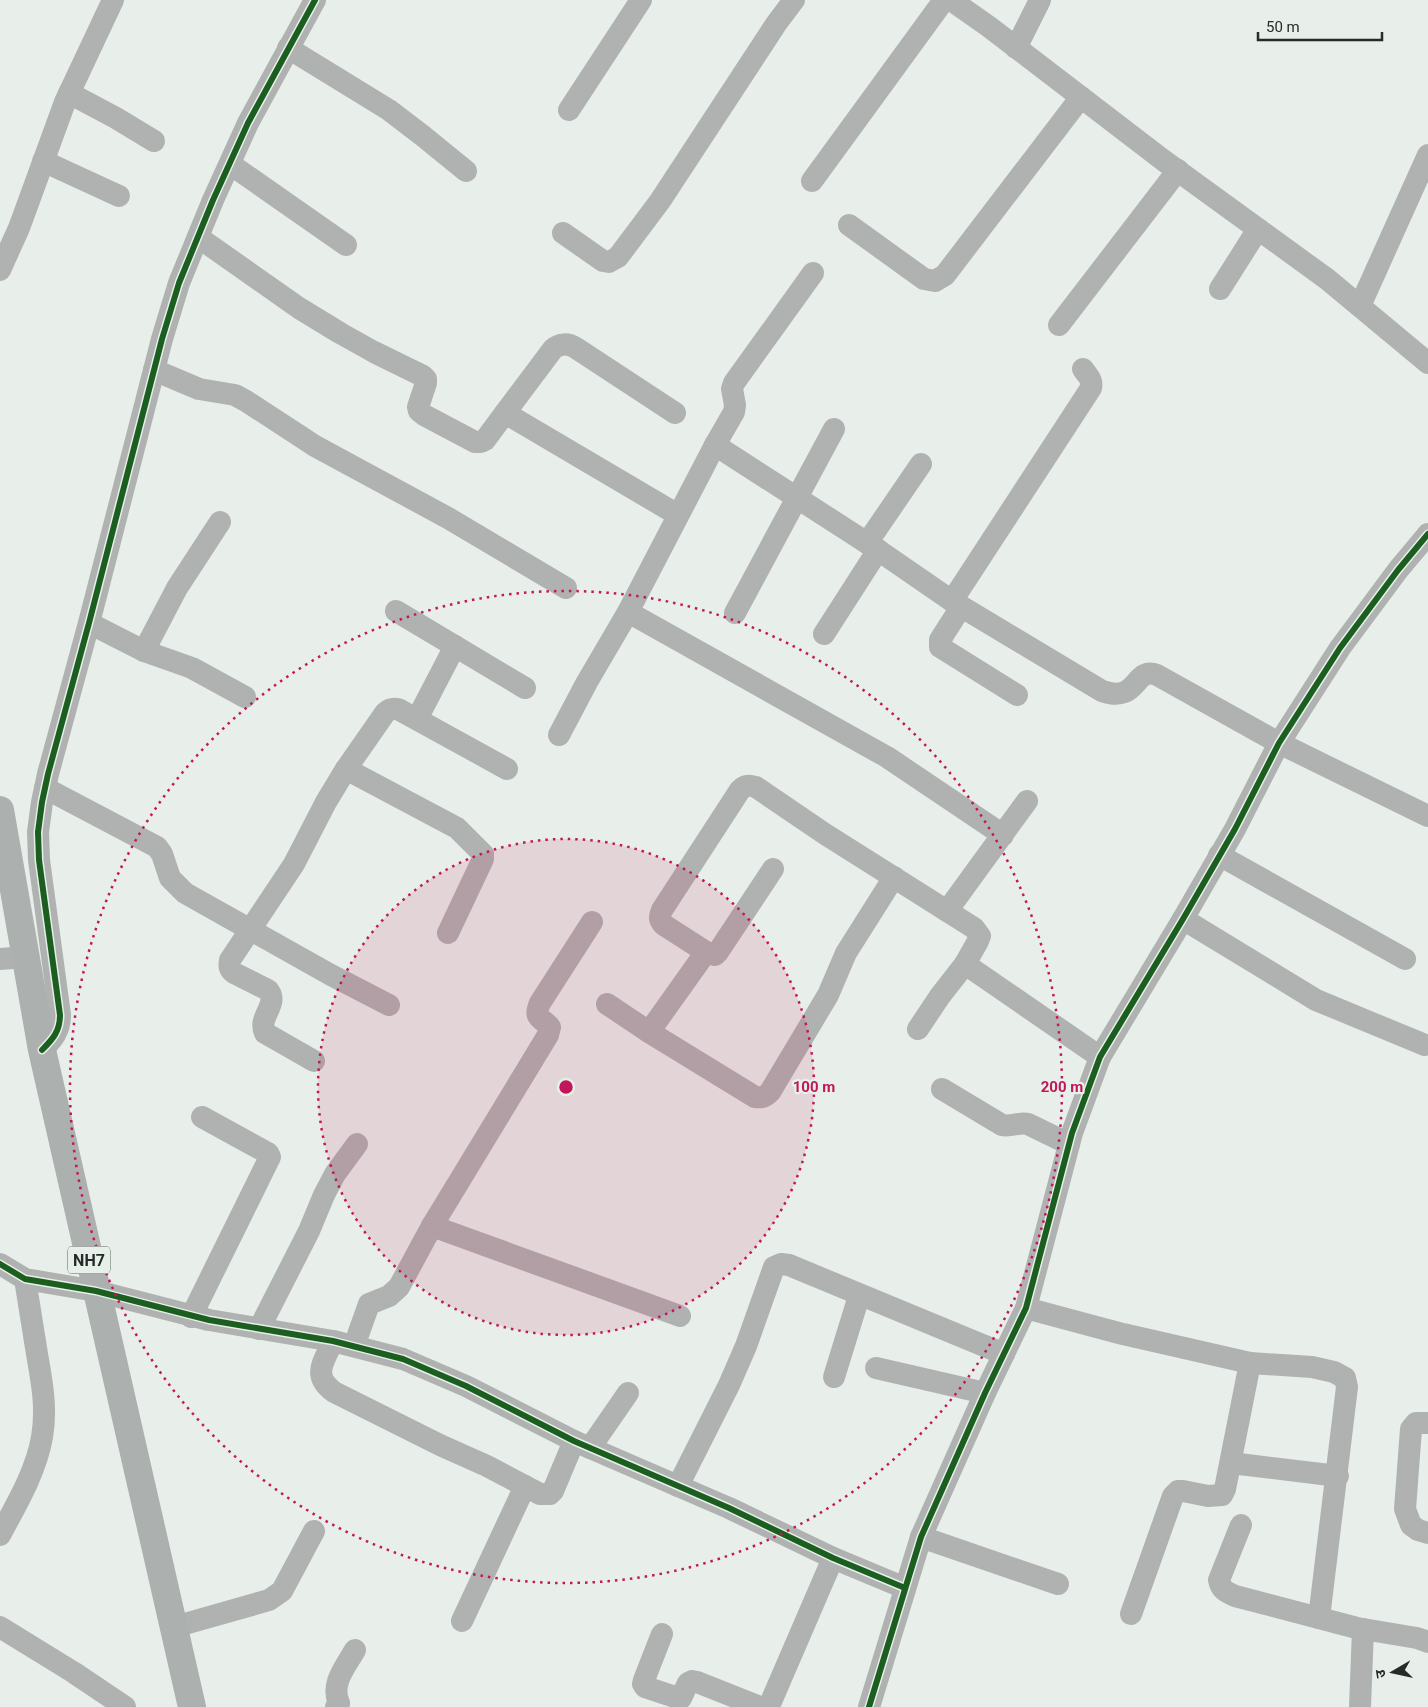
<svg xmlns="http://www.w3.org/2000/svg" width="1428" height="1707" font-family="Roboto,'Noto Sans Devanagari',sans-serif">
<rect width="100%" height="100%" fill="#e8eeea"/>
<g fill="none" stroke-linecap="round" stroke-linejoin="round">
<g stroke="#b0b2b1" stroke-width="22">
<path d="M951,0L988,26L1163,160L1327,279L1428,363"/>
<path d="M288,48L389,110L423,136L466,171"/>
<path d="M1016,48L1040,0"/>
<path d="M69,93L116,118L154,141"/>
<path d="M569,110L641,0"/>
<path d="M43,161L119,196"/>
<path d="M230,164L346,245"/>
<path d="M812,181L944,0"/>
<path d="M849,225L924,279L935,281L945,275L1081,97"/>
<path d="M563,233L603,261L609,262L618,257L660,201L776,24L794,0"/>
<path d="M198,237L299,308L340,333L374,352L423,376L426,379V383L418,407L419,411L424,415L475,442H481L485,440L505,413L678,515"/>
<path d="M0,270L19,228L65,102L113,0"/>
<path d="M1220,289L1258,229"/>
<path d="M1360,306L1428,155"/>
<path d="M1059,325L1178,170"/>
<path d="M154,370L199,389L235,395L246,401L315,446L448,518L566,588"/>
<path d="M505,413L553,349C560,343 568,343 576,348L675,413"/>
<path d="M715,445L878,550L952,601L1102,691C1139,704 1133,666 1157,675L1279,743L1428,816"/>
<path d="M867,543L921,464"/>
<path d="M952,601L1091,388C1093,380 1088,376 1083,369"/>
<path d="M961,607L940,640V647L1017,695"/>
<path d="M396,611L525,688"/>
<path d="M628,612L887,757L1003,835"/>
<path d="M735,613L834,429"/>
<path d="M89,623L144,651L192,668L245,697"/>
<path d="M824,634L878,550"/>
<path d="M144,651L177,588L220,522"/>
<path d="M417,719L455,646"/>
<path d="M559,735L587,682L628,612L715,445L734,412L735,405L732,389L734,383L813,273"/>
<path d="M346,769L457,828L483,854V859L448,933"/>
<path d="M45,788L157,847L162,854L170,878L185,893L331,975L389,1005"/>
<path d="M1219,855L1405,959"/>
<path d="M773,869L718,952L715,955L706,952L664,925C659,920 659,917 662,910L740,790C745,785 749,785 756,787L825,834L974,928L980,936L978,941L965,964L1100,1057"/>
<path d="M947,911L1027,801"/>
<path d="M1183,919L1316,1000L1425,1045"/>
<path d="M0,959L26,957"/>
<path d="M607,1004L649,1032L755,1097C762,1098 765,1097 770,1092L828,995L846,953L894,877"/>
<path d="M918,1029L940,996L965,964"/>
<path d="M649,1032L706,952"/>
<path d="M42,1050C53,1039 60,1031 60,1015L39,860L38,832L42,802L48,774L89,623L162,339L179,283L213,200L248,123L315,0"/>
<path d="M314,1061L265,1033C257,1017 280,1004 268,990L234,973C229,969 229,966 230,960L294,864L326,802L346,769L385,713C389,709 392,708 398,709L507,769"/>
<path d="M942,1089L1002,1125C1011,1127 1019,1122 1028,1124L1069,1144"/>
<path d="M432,1226L680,1316"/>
<path d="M0,1264L25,1279L96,1291L209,1320L333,1341L403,1359L466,1386L574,1441L729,1508L833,1558L905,1588"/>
<path d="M1026,1308L1123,1334L1250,1363L1312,1367L1334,1372L1345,1378L1347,1387L1319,1618"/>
<path d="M191,1317L270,1157L268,1153L264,1151L202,1117"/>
<path d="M259,1329L309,1231L324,1195L335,1174L357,1144"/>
<path d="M333,1341C324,1362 311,1375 334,1392L440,1445L487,1466L540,1494H550L553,1491L574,1441"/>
<path d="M354,1346L369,1304L389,1296L399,1287L432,1226L548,1035L550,1027C541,1017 533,1019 540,1003L592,922"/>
<path d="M876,1368L985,1393"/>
<path d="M834,1377L859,1296"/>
<path d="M1428,1423H1416L1411,1429L1405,1509L1411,1525L1418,1530L1428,1533"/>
<path d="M590,1448L628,1393"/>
<path d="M1231,1463L1338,1476"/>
<path d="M678,1486L729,1385L746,1346L774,1267L781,1264L789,1265L1004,1354"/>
<path d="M1241,1525L1219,1580C1221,1590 1226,1592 1235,1596L1357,1628L1417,1638L1428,1642"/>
<path d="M0,1535C16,1505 36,1472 42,1437C47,1409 42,1382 37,1354C33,1329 29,1304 25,1279"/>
<path d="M921,1537L1058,1584"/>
<path d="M1131,1614L1173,1496L1178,1491H1183L1208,1496L1222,1495L1225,1489L1250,1363"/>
<path d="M462,1621L525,1486"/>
<path d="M0,1627L73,1672L125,1707"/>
<path d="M174,1627L269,1600L282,1591L314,1531"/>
<path d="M662,1634L644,1680L643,1684L645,1687L678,1698H681L688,1683L692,1681L697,1682L760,1707"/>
<path d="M336,1707L339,1703C330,1684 346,1666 355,1650"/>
<path d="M767,1707L770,1704L833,1558"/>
<path d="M869,1707L921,1537L985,1393L1026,1308L1072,1133L1100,1057L1183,919L1235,829L1279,743L1340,648L1398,570L1428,534"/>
<path d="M1360,1707L1363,1629"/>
</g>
<path stroke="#acb0ae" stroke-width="28" d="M0,810L42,1050L192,1707"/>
<g stroke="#e6f0e9" stroke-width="9">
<g id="cycleway">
<path d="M42,1050C53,1039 60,1031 60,1015L39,860L38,832L42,802L48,774L89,623L162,339L179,283L213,200L248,123L315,0"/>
<path d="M0,1264L25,1279L96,1291L209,1320L333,1341L403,1359L466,1386L574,1441L729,1508L833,1558L905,1588"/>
<path d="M869,1707L921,1537L985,1393L1026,1308L1072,1133L1100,1057L1183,919L1235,829L1279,743L1340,648L1398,570L1428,534"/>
</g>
</g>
<use href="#cycleway" stroke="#1b5e20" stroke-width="6"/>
</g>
<circle cx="566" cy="1087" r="248" fill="#c2185b" fill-opacity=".12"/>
<g fill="none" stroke="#c2185b" stroke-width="2.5" stroke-dasharray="2.5 5">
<circle cx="566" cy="1087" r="248"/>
<circle cx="566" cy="1087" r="496"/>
</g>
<g text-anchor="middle" stroke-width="4.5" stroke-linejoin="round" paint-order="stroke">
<rect fill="#e6f0e9" stroke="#606562" stroke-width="1" x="68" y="1246.5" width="42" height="27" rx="4"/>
<g font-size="16" font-weight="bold" fill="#262a28">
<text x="89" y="1266">NH7</text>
</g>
</g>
<circle cx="566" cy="1087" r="8" fill="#c2185b" stroke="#e6f0e9" stroke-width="2.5"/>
<g font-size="15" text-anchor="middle" font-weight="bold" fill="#c2185b" stroke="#e6f0e9" stroke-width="4.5" stroke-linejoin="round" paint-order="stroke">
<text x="814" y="1092">100 m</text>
<text x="1062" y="1092">200 m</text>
</g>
<g transform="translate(1393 1672) rotate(261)" stroke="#e6f0e9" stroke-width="4" paint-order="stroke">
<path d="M0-4L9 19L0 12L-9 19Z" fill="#262a28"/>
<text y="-8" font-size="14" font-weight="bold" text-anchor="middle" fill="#262a28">उ</text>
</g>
<path d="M1258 32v8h124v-8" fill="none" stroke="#262a28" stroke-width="2.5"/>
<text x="1266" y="32" font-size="15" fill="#262a28" stroke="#e6f0e9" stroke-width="4" paint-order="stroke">50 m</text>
</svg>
